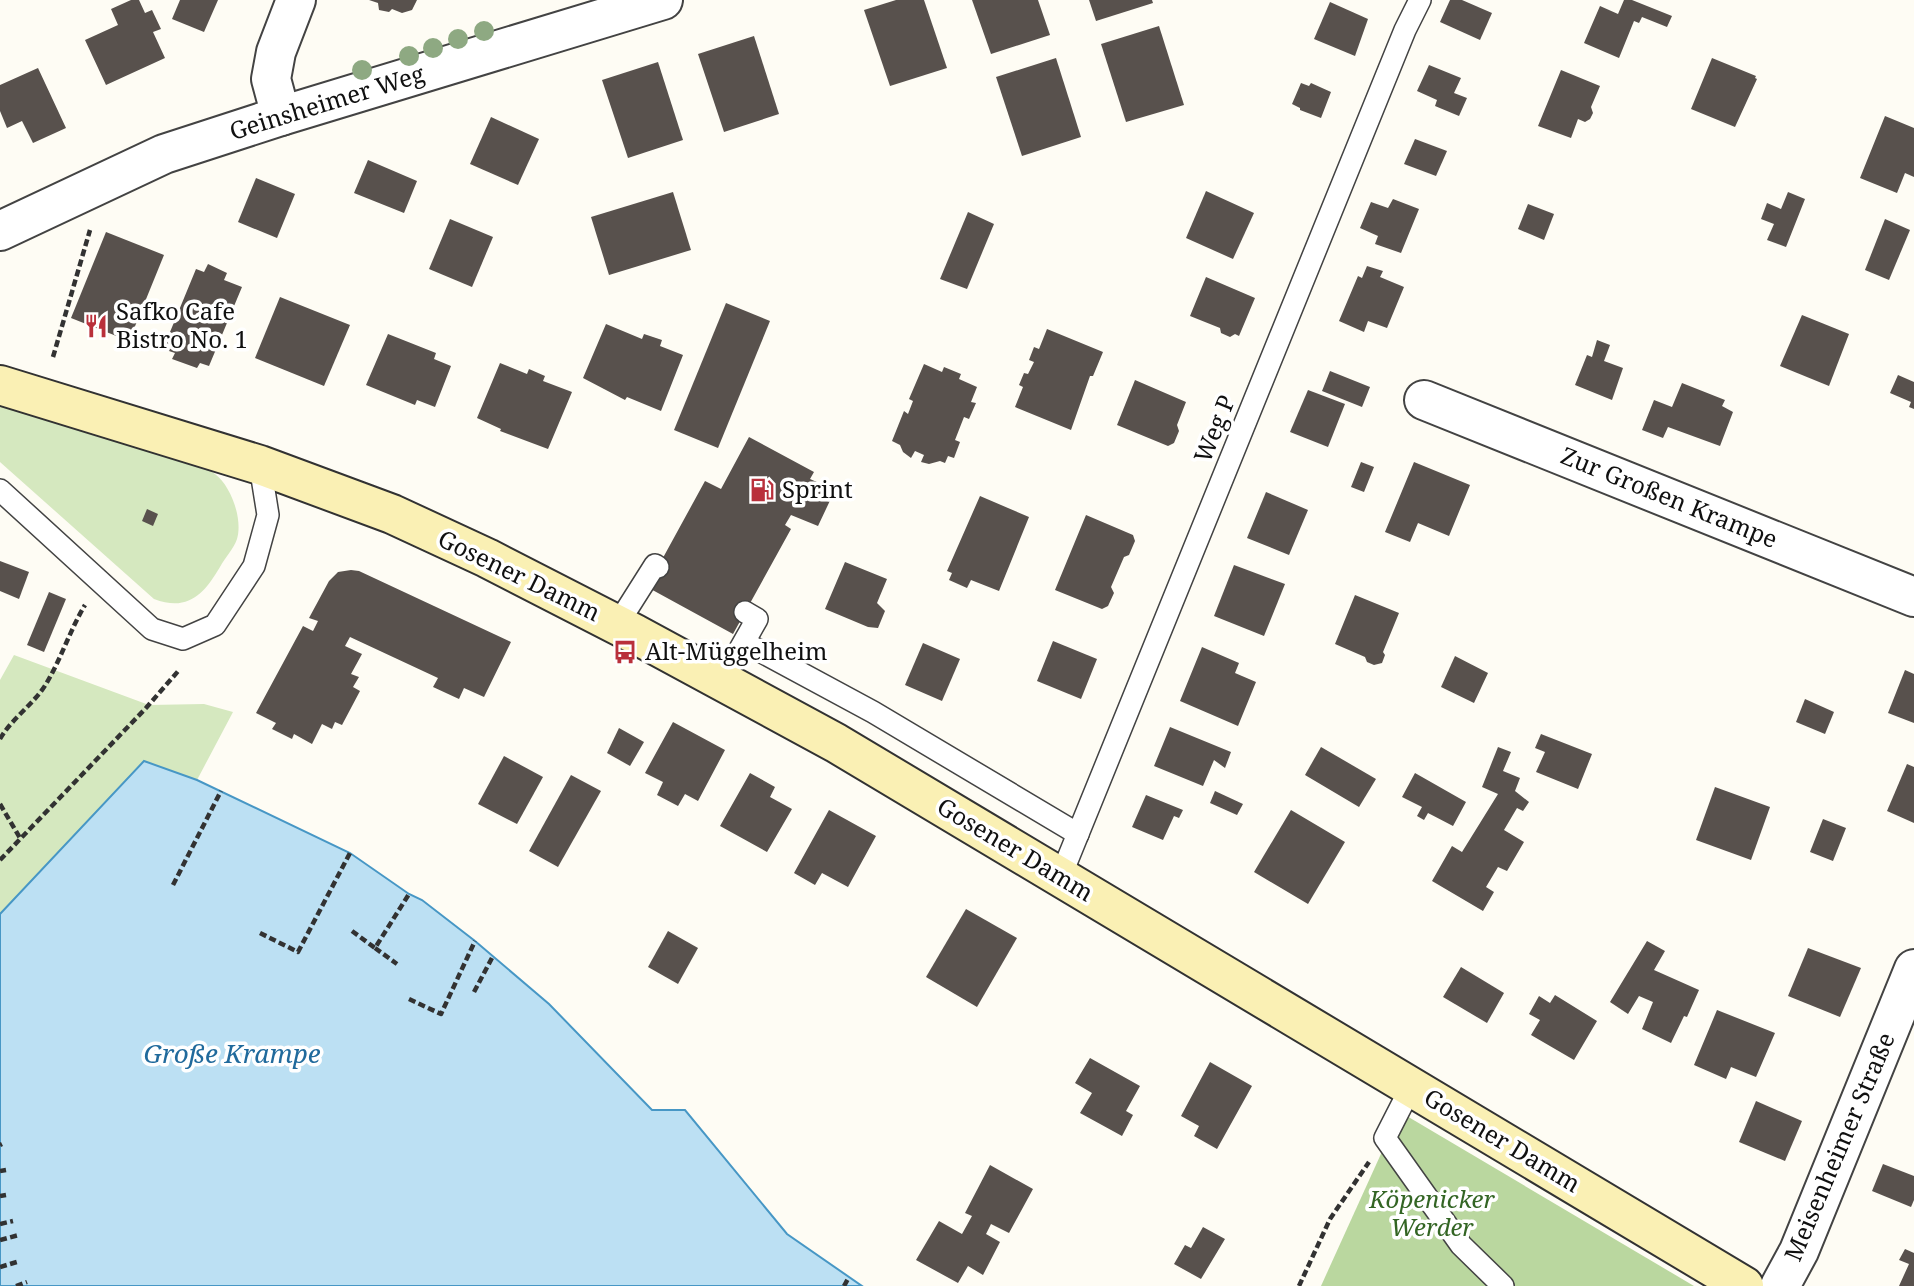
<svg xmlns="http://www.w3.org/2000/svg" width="1914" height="1286" font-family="'Noto Serif',serif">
<rect width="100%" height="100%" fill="#fefcf4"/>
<g fill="#d5e8bf">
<path d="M0,404L196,462C202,466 209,469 215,474C231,486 243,519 237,539C234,548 225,558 220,567C204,594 188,612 154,599L0,462Z"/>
<path d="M14,655L149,705L204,704L233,712L197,780L143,762L0,914V680Z"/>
</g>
<path fill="#bad79f" d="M1400,1112L1694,1286H1321Z"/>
<path fill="#bce0f3" stroke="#4797c5" stroke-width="2" d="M144,761L197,780L350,853L409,894L422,900L475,941L549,1004L652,1110H685L787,1234L862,1286H0V914Z"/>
<g fill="#58514d">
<path d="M131,0H139L145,13L152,10L161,29L153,32L165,58L106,85L85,40L118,25L111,9Z"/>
<path d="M180,0H218L204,32L172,19Z"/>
<path d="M369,0H417L412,10L402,13L392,9L389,12L379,10L378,3Z"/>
<path d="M896,0H924L947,68L890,86L864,10Z"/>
<path d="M972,0H1038L1050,35L991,54Z"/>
<path d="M1089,0H1152L1153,3L1096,21Z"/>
<path d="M1450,0H1462L1492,13L1480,40L1440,22Z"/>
<path d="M1624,0H1632L1672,16L1667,27L1642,17L1639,23L1634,21L1619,58L1584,43L1600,6L1618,14Z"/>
<path d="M1330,2L1368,19L1355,56L1314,39Z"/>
<path d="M1159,26L1184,105L1126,122L1101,44Z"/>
<path d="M754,36L779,114L724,132L698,54Z"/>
<path d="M1056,58L1081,137L1022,156L996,77Z"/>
<path d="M1712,58L1756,76L1755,78L1757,79L1735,127L1691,109Z"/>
<path d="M658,62L683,140L628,158L602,80Z"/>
<path d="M1429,65L1461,78L1454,93L1467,98L1459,116L1435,106L1437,100L1417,91Z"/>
<path d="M38,68L66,128L33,143L22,121L7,128L0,111V85Z"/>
<path d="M1561,70L1600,86L1591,107L1593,113L1590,119L1585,122L1578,119L1571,138L1538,126Z"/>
<path d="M1301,83L1309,86L1311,83L1331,92L1321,118L1300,110V108L1292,104Z"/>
<path d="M1885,116L1914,128V177L1905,173L1897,193L1860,178Z"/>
<path d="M491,117L539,139L518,185L470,164Z"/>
<path d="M1415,139L1447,151L1436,176L1404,164Z"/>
<path d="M368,160L417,181L404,213L354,193Z"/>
<path d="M256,178L295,194L277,238L238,222Z"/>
<path d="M1206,191L1254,213L1233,259L1186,238Z"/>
<path d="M673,192L691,250L609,275L591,217Z"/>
<path d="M1788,192L1805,199L1786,247L1767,240L1774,224L1761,219L1767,203L1781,209Z"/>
<path d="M1393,199L1419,209L1401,253L1375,244L1378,236L1360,228L1371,202L1388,208Z"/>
<path d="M1528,204L1554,214L1544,240L1518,229Z"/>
<path d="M968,212L994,224L967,289L940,279Z"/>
<path d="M450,219L493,237L472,287L429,269Z"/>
<path d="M1885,219L1910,230L1889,280L1865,270Z"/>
<path d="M106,232L164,255L129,341L71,318Z"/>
<path d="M208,264L227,273L224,280L242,287L209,366L200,363L197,368L172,359L175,353L163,349L196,269L204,272Z"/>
<path d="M1367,266L1383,271L1380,277L1404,287L1387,328L1368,321L1364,332L1339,321L1358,276L1362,278Z"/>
<path d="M1206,277L1255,298L1239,336L1235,334L1230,337L1221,333L1220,328L1190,316Z"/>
<path d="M280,297L350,325L324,386L255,358Z"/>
<path d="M726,303L770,321L718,448L674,430Z"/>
<path d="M1802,315L1849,334L1829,386L1780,366Z"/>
<path d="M606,324L642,339L644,334L662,340L660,346L683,355L661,411L627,397L625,400L583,378Z"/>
<path d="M1047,329L1103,352L1093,376H1090L1071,430L1015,407L1023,387L1019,385L1024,373L1028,374L1034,362L1029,360L1034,347L1039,349Z"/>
<path d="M388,334L436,353L434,359L451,366L435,407L417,400L415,405L366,385Z"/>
<path d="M1597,340L1610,345L1604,361L1623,368L1612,400L1575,385L1587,355L1592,357Z"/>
<path d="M500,363L527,374L529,369L545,376L543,381L572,392L548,449L500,431L501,429L477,418Z"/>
<path d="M924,364L942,372L944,367L961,374L959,379L977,387L971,402L976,403L969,419L964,417L955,440L960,442L954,458L948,456L945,463L940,461L929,464L921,462L924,455L915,451L911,458L903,452L900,445L892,441L904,411L908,414L913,401L909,399Z"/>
<path d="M1330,371L1370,387L1362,407L1322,391Z"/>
<path d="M1898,375L1914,382V409L1909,407L1911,402L1890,393Z"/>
<path d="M1135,380L1186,402L1177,425L1179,431L1174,443L1168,446L1117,425Z"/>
<path d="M1682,383L1725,400L1722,406L1733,412L1720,446L1668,427L1663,438L1642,430L1654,400L1672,407Z"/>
<path d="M1308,390L1345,404L1328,447L1290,432Z"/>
<path d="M749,437L814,472L810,479L835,490L818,526L791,515L785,525L791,529L733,634L647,587L705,481L721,489Z"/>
<path d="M1361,462L1374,467L1364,492L1351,487Z"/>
<path d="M1414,462L1470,485L1449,536L1418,523L1410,542L1385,532Z"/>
<path d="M1266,492L1308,510L1289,555L1247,538Z"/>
<path d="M980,496L1029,517L999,591L971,580L967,588L949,580L952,573L947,571Z"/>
<path d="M147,509L158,514L153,526L142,521Z"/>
<path d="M1086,515L1133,535L1135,541L1129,555L1124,557L1111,587L1114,593L1108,606L1102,609L1055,590Z"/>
<path d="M0,561L29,572L19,599L0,591Z"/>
<path d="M845,562L887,579L877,603L885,611L878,628L868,627L825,609Z"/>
<path d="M1234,565L1285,584L1264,636L1214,616Z"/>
<path d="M351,570L359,571L511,642L484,697L464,688L459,699L433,687L438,678L350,637L345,646L362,654L351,674L359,677L353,687L360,691L342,725L335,722L332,729L322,724L312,744L294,734L292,739L272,729L276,723L256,713L303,626L313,631L318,621L309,618L329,581L338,572Z"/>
<path d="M49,592L66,599L44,652L27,645Z"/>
<path d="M1355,595L1399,613L1383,652L1385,655L1382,663L1374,665L1367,662L1365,657L1335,644Z"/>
<path d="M1053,641L1097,659L1081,699L1037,681Z"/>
<path d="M923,643L960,659L942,701L905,685Z"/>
<path d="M1202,647L1239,663L1235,673L1256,682L1238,726L1180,701Z"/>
<path d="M1455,656L1488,673L1474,703L1441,687Z"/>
<path d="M1905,670L1914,674V723L1888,713Z"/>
<path d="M1805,699L1834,712L1825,734L1796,722Z"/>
<path d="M673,722L725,750L698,801L685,794L678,806L657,795L663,782L645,773Z"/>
<path d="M1170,727L1231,752L1225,768L1214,760L1203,786L1154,766Z"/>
<path d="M619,728L644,742L630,766L607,753Z"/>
<path d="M1541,734L1592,754L1578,789L1536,772L1545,752L1535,748Z"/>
<path d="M1321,747L1376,779L1359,807L1305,775Z"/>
<path d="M1498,747L1511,752L1503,771L1520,778L1515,791L1529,802L1523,811L1517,808L1504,830L1524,842L1507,871L1498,867L1486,887L1494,892L1483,911L1432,881L1452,846L1462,852L1498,794L1482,787Z"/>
<path d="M504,756L543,777L517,824L478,804Z"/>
<path d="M1907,764L1914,767V823L1887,811Z"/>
<path d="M750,773L775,787L770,797L792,809L767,852L720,826Z"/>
<path d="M1415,773L1466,802L1453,826L1428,813L1424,820L1417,816L1422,807L1402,797Z"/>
<path d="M571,775L601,791L558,867L529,851Z"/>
<path d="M1715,787L1770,807L1751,860L1696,840Z"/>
<path d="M1215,791L1243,804L1237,815L1210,803Z"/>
<path d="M1146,795L1183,810L1179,818L1174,816L1163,840L1132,827Z"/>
<path d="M829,810L876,836L848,887L822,873L815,885L794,873Z"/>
<path d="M1291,810L1345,842L1308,904L1254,872Z"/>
<path d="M1823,819L1846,828L1833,861L1810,852Z"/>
<path d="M966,909L1017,938L977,1007L926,977Z"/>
<path d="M668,931L698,948L678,984L648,967Z"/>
<path d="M1647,941L1665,951L1654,970L1699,990L1687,1017L1684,1016L1671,1043L1642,1029L1653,1002L1639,996L1628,1014L1610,1002Z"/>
<path d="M1808,948L1861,968L1840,1017L1788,996Z"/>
<path d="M1461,967L1504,993L1487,1023L1443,997Z"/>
<path d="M1555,995L1597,1021L1574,1060L1531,1035L1540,1020L1529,1014L1539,996L1550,1003Z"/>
<path d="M1717,1010L1775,1033L1756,1077L1731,1067L1726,1079L1694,1065Z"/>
<path d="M1090,1058L1140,1086L1126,1111L1133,1115L1122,1136L1080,1113L1092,1093L1075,1083Z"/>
<path d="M1210,1062L1252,1086L1217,1149L1194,1136L1199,1126L1181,1116Z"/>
<path d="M1756,1101L1802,1121L1785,1161L1739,1142Z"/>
<path d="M1883,1164L1914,1176V1200L1911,1207L1872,1191Z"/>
<path d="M990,1165L1033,1189L1009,1233L991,1224L986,1234L1000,1242L983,1275L968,1266L958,1283L916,1260L939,1221L962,1234L972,1216L965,1213Z"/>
<path d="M1203,1227L1225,1239L1201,1279L1174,1264L1185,1245L1191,1248Z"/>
<path d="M1905,1249L1914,1253V1286H1899L1909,1264L1899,1260Z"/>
</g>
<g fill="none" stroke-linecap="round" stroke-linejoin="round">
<g stroke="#434343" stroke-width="24">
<g id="lane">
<path d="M0,490L152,629L183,639L215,625L254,566L268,515L260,465"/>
<path d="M617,625L655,565L658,567"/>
<path d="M745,643L873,712L1078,834"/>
<path d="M722,681L757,619L745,612"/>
<path d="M1060,878L1405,30L1420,0"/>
<path d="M1411,1087L1385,1138L1461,1245L1503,1286"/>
</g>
</g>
<g stroke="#434343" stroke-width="42">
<g id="street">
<path d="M281,116L271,79L276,52L296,0"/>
<path d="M0,231L164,154L281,116L663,0"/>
<path d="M1424,400L1914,597"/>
<path d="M1780,1286L1799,1251L1914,969"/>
</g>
</g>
<g stroke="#323232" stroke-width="42">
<path id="secondary" d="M0,385L260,465L392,514L487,558L635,634L836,743L1744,1286"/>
</g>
<g stroke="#323232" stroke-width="4.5" stroke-dasharray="7 3.5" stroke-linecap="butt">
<path d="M53,357L90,230"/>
<path d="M0,739C12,718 34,704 46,684C61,659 70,630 85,605"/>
<path d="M0,804L20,838"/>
<path d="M0,860L146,708L180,669"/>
<path d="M173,885L221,791"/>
<path d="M352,931L375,948L409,894"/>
<path d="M260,933L298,952L350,853"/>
<path d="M375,948L397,964"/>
<path d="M474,992L493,956"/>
<path d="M409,999L441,1014L475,941"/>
<path d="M0,1145L2,1144"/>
<path d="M0,1171L6,1170"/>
<path d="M0,1196L6,1195"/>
<path d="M0,1224L13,1221"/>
<path d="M0,1240L19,1235"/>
<path d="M0,1267L20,1261"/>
<path d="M16,1286L27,1282"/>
<path d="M844,1286L849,1277"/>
<path d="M1299,1286L1330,1219L1369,1162"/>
</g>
<use href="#lane" stroke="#fff" stroke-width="21"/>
<use href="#street" stroke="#fff" stroke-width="38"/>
<use href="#secondary" stroke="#faf0b4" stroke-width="38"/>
</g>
<g fill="#8ea982">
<circle cx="484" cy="31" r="10"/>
<circle cx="458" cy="39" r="10"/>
<circle cx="433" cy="48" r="10"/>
<circle cx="409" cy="56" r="10"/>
<circle cx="362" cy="70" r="10"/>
</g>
<defs>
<g id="restaurant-bare" transform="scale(1.89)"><path d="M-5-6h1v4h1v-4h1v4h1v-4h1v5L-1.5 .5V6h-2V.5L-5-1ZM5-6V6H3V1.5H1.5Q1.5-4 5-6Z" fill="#b9303b" stroke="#fff" stroke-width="2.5" paint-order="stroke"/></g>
<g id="fuel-bare" transform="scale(1.89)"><path d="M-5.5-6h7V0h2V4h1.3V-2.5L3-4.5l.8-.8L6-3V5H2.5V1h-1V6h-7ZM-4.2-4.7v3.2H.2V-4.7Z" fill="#b9303b" stroke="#fff" stroke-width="2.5" paint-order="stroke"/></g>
<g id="bus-bare" transform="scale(1.89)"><path d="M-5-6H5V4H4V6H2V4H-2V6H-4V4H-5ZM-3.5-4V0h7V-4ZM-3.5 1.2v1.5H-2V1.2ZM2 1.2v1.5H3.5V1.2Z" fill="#b9303b" stroke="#fff" stroke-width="2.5" paint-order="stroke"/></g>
</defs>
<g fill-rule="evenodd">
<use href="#restaurant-bare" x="96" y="326"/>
<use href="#fuel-bare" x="762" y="490"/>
<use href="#bus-bare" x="625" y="652"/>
</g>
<g text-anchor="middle" stroke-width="7" stroke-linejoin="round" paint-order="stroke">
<g font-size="24" fill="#101010" stroke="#fff">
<text transform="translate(327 103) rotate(-17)" y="8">Geinsheimer Weg</text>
<text transform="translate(1215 429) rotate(-68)" y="8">Weg P</text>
<text transform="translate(1669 498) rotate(22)" y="8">Zur Großen Krampe</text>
<text transform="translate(519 576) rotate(26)" y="8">Gosener Damm</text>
<text transform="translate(1015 850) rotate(31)" y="8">Gosener Damm</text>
<text transform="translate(1502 1141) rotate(31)" y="8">Gosener Damm</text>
<text transform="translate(1840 1147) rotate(-67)" y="8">Meisenheimer Straße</text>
</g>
<g font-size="24" fill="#101010" stroke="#fff" text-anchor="start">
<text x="116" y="320">Safko Cafe<tspan x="116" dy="28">Bistro No. 1</tspan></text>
<text x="782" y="498">Sprint</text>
<text x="645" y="660">Alt-Müggelheim</text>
</g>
<g font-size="24" font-style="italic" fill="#336524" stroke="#fff">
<text x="1432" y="1208">Köpenicker<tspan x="1432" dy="28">Werder</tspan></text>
</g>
<g font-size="26" font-style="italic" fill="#206a9c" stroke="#fff">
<text x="232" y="1063">Große Krampe</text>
</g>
</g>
</svg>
